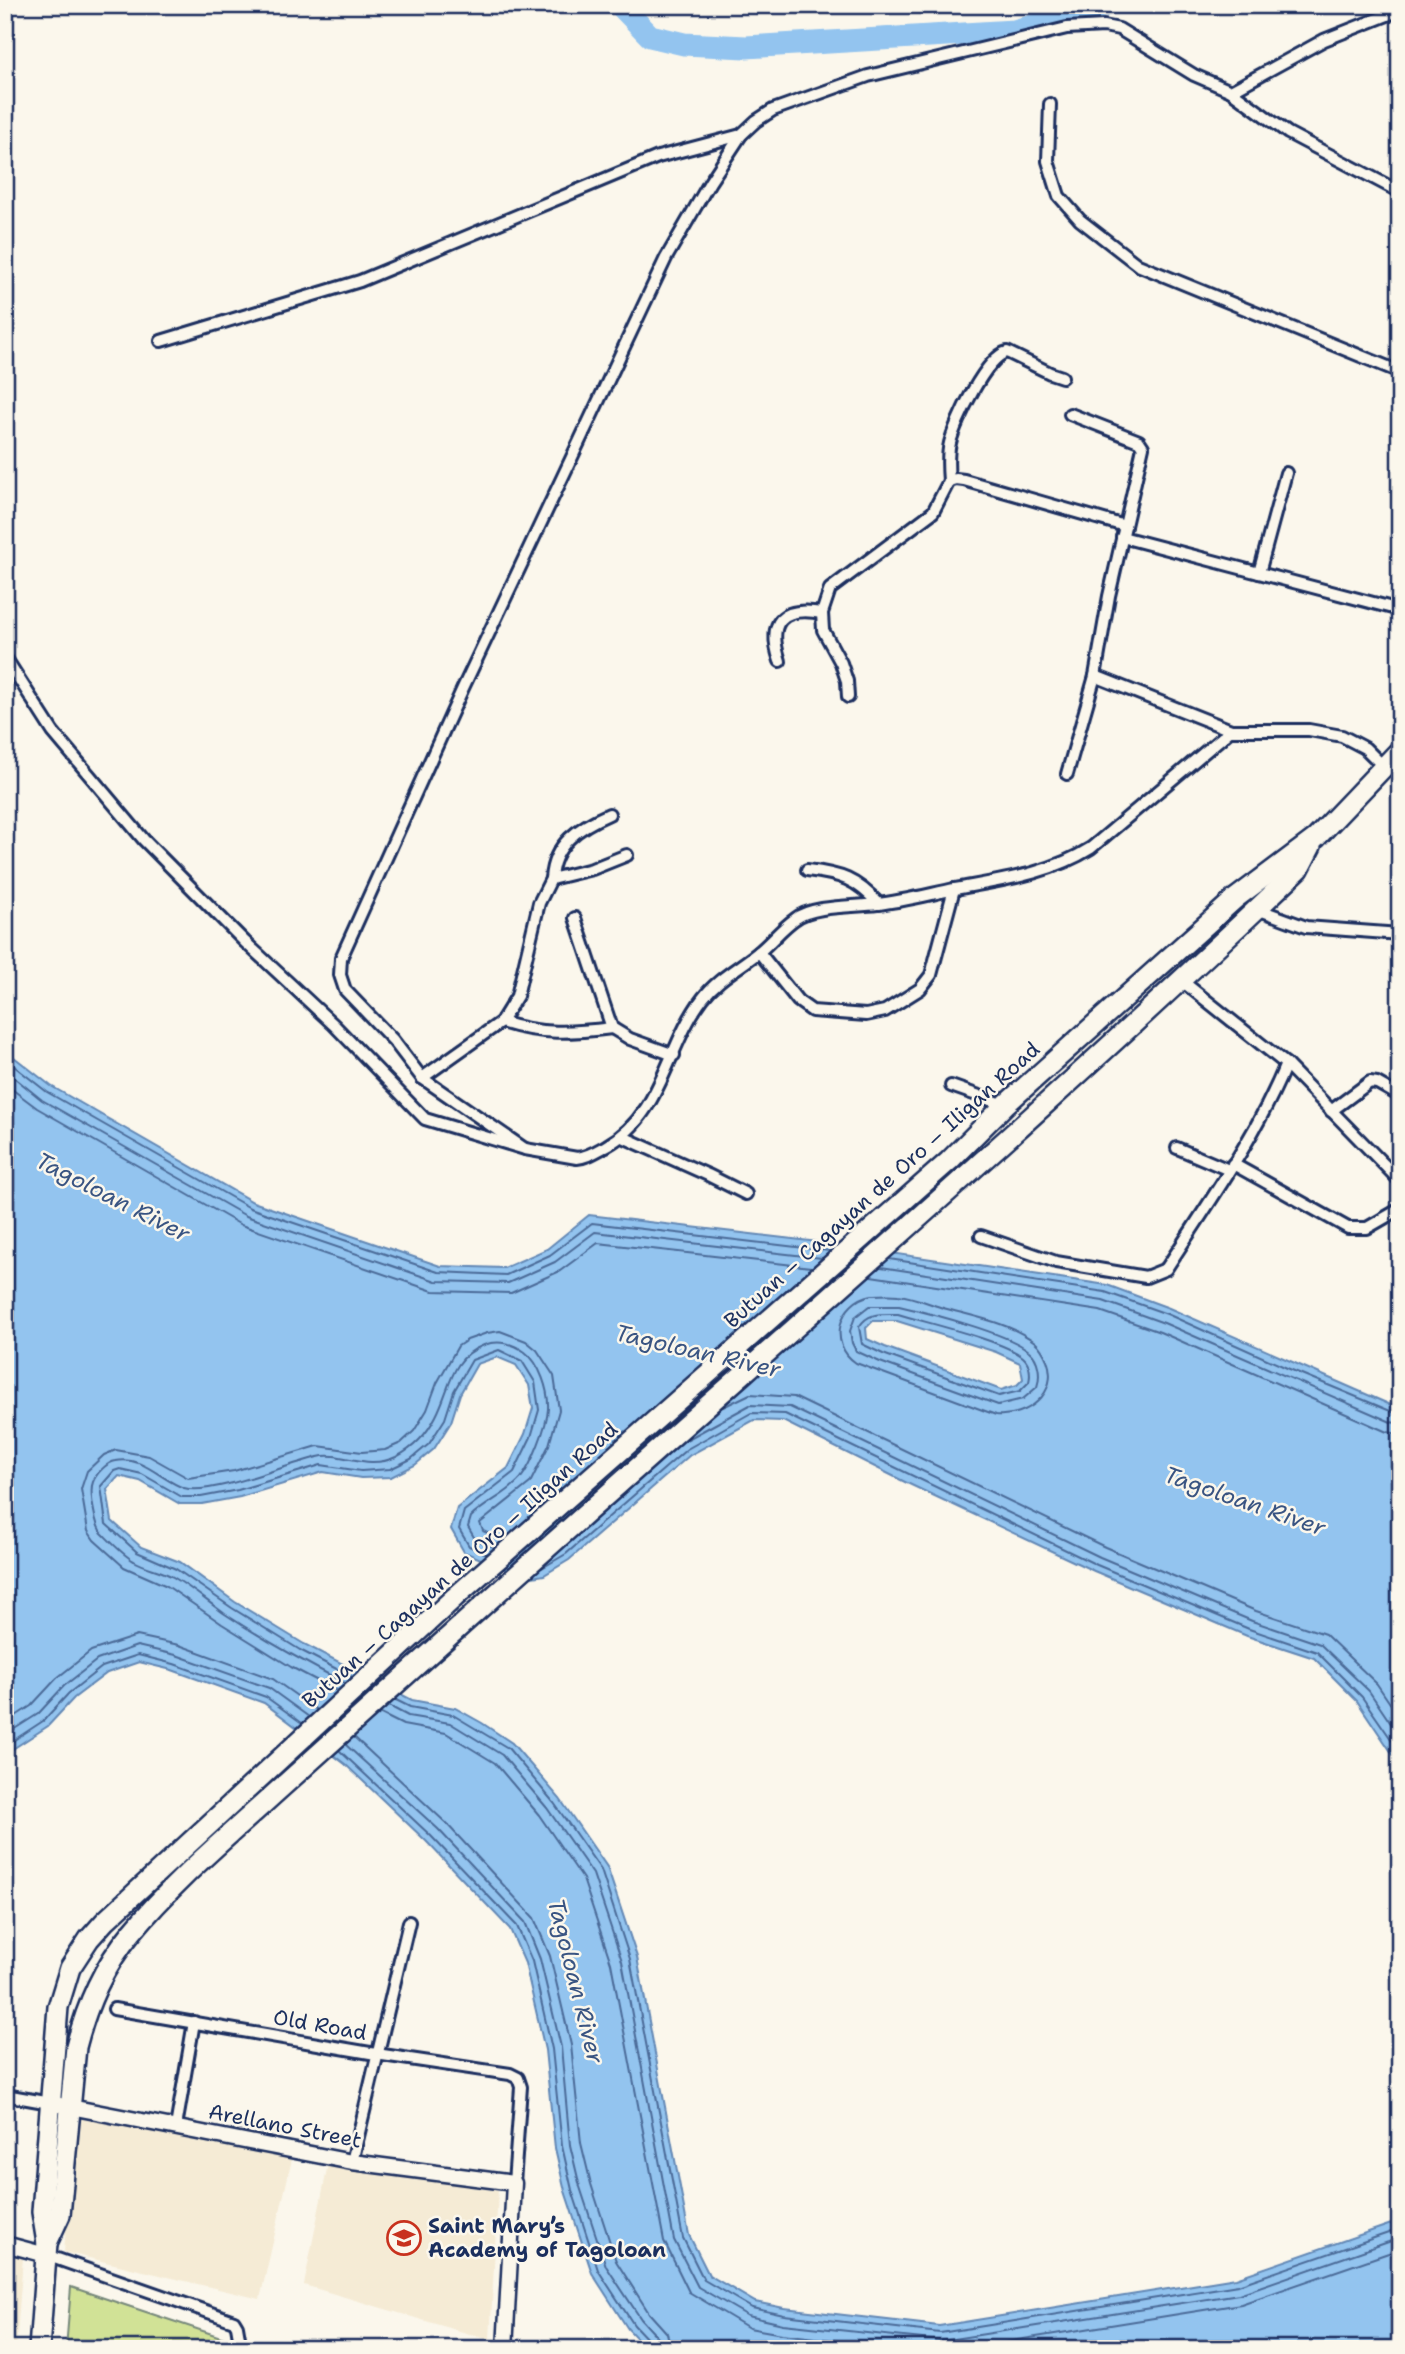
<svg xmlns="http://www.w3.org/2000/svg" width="1405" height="2354" font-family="'Shantell Sans',sans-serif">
<rect width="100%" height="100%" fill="#fbf7ec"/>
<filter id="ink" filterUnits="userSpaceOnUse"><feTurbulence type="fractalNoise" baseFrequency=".0143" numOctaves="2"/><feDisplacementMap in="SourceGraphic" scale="14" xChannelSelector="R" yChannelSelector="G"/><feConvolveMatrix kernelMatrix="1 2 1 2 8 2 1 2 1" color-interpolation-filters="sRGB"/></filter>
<g filter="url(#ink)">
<g fill="#f5ebd5">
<path d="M75,2115L292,2159L260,2299L64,2252Z"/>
<path d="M328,2164L498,2191L490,2340L304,2285Z"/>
<path d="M5,2254L23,2258L16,2349H5Z"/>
</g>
<path fill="#d1e296" stroke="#76887a" stroke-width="2" d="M71,2287L224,2338L226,2349H66Z"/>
<path fill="#93c4ef" stroke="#6388b5" stroke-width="2" fill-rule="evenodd" d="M5,1050L51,1086L253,1202L440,1266L504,1268L547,1249L589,1215L810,1241L1107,1285L1169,1308L1400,1409V1765L1357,1701L1314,1658L1247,1636L1094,1571L907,1483L783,1421L754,1420L690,1455L569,1560L544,1575L526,1578L464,1552L451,1529L457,1508L508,1468L525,1434L533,1408L529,1385L516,1365L497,1357L477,1364L460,1394L451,1422L434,1449L415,1465L391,1477L361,1478L323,1472L240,1497L202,1504H180L140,1481L119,1476L107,1489L112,1521L141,1547L180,1562L235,1602L304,1644L412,1700L455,1708L482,1723L512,1743L560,1799L607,1867L637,1957L689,2235L709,2275L755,2302L784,2308L939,2326L1236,2278L1400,2221V2349H647L628,2329L592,2273L565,2191L555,2148L545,2050L525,1963L510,1929L426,1841L345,1764L264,1703L172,1670L139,1662L107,1673L74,1698L48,1726L5,1754ZM873,1321H897L996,1352L1020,1363L1023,1379L1017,1385L1001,1390L885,1347L867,1339L866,1328Z"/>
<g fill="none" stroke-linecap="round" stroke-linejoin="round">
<g stroke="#4b6b98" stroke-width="2">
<path d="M5,1059L47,1092L250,1208L438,1272L506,1275L550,1255L592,1223L830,1251"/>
<path d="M5,1070L42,1100L246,1216L436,1281L508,1283L555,1262L595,1232L822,1258"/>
<path d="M5,1084L37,1108L241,1225L433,1291L511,1293L560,1271L598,1243L811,1267"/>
<path d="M889,1259L1105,1292L1167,1314L1287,1368L1400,1415"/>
<path d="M881,1267L1103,1301L1164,1323L1391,1422L1400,1424"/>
<path d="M871,1276L1100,1311L1160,1332L1387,1432L1400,1434"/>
<path d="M872,1295C880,1295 890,1294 898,1295C912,1296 927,1303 940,1307C970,1316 1009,1322 1035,1342C1041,1347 1044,1353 1047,1360C1060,1393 1027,1418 996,1415L856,1363C827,1344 839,1301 872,1295Z"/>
<path d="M899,1306C929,1313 1008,1333 1029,1351C1039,1359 1041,1375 1037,1387L1023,1399L998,1405L880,1362L856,1351L852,1343L850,1331L855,1317L869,1306Z"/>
<path d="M898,1314C927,1323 1002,1340 1023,1357C1030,1363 1031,1374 1029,1382L1020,1391L999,1396L883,1354L862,1344L859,1327C868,1312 881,1314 898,1314Z"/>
<path d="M723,1407L750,1394L794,1397L1105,1547L1256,1611L1325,1634L1377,1684L1400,1718"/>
<path d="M686,1440L750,1405L790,1407L1100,1557L1252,1621L1320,1644L1369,1691L1400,1737"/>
<path d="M542,1568L566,1554L687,1449L751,1413L785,1414L1097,1565L1249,1629L1317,1652L1362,1697L1400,1752"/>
<path d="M352,1677L300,1650L232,1608L176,1569L137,1552L106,1524L101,1486L114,1471L120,1469L142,1474L182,1497H201L238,1490L321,1465L361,1471L390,1469L411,1459L429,1444L445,1419L454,1391L472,1360L499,1350L522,1361L535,1382L539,1410L531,1437L514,1472L464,1511L459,1529L469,1546L487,1554"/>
<path d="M345,1683C304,1662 264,1640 225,1614C208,1602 192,1588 173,1577C161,1570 146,1568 134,1561C123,1555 111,1542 102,1533C95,1526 89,1491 93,1482C96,1474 107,1462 116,1461C142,1455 162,1481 184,1488C211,1496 288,1464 318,1457C342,1451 366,1471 396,1457C414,1448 427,1434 436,1416C451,1387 450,1358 484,1345C498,1340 513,1343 525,1352C540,1363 549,1391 548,1409C547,1426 532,1464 521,1478C508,1494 485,1503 471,1517L468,1527L475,1539L494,1547"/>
<path d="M337,1691L291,1667L222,1624L167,1586L124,1567L94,1540L88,1531L81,1489L87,1471L104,1455L116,1450L149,1456L188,1478L234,1471L318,1446L362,1452L385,1450L401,1443L414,1431L427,1410L437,1383L458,1346L467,1340L487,1333L500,1331L526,1341L537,1350L554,1376L559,1410L549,1445L530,1483L480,1523L483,1531L503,1540"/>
<path d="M396,1700L410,1707L453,1715L508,1748L554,1803L601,1870L630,1959L683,2238L704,2280L752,2308L784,2315L940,2333L1238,2285L1400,2229"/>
<path d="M389,1706L408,1716L450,1723L502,1755L547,1808L593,1874L622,1961L674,2240L698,2287L748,2316L783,2324L941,2341L1239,2294L1400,2238"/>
<path d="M381,1714L403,1725L446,1733L495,1763L539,1815L583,1879L611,1963L664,2241L689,2292L749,2328L782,2334L908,2349"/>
<path d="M5,1723L31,1706L57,1678L91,1651L137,1636L179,1645L273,1679L317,1710"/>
<path d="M5,1735L38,1714L64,1686L97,1660L137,1646L176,1655L269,1688L309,1717"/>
<path d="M354,1737L445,1822L534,1918L550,1956L571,2045L581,2143L591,2184L616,2261L649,2313L667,2333L671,2349"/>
<path d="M346,1745L438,1829L525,1922L540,1959L561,2047L570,2145L580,2187L606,2266L641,2319L658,2338L660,2349"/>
<path d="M5,1746L43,1721L69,1693L102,1667L138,1655L174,1664L266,1697L302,1723"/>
<path d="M340,1751L431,1836L517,1926L532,1961L552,2049L562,2146L572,2190L598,2270L634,2325L650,2342L652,2349"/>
<path d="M962,2349L1241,2304L1400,2249"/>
</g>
<path stroke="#93c4ef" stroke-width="23" d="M620,5L650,36L684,44L746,47L1014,31L1105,5"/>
<g stroke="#1b2f5e" stroke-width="16">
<g id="street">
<path d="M1231,91L1288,133L1400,192"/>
<path d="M1050,104L1048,161L1059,196L1080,220L1138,265L1400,372"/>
<path d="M161,341L360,281L658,157L741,135"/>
<path d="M949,481C948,469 947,455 950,443C955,422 986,357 1007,352L1050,373L1062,377"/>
<path d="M1122,537L1400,610"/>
<path d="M1259,573L1286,473"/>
<path d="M5,657L53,732L144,840L245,942L334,1025L425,1119L525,1149L577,1158C588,1157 597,1151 606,1146C663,1115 666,1046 703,998C718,978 741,967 760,951C772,941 782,928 795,919C812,905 855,907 877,904C904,901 930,894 955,889C1002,880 1050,874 1091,848L1231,730"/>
<path d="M780,661C767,622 781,606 822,613"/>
<path d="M1095,676L1231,730H1309L1342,736L1365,748L1384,767"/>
<path d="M848,697L847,681L841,663L823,630L822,613L830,589L933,512L949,481L956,479L964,480L1125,526"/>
<path d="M1067,774L1095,676L1109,596L1143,447L1139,441L1070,414"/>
<path d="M807,870C841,874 856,879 879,904"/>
<path d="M551,879C553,844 579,827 609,814"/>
<path d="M1257,909L1306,927L1400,934"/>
<path d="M575,918L612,1028L630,1039L674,1055"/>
<path d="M759,952L798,1001L812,1011L866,1015L885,1011L920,989L931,975L954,889"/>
<path d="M1182,981L1286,1064L1400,1181"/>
<path d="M501,1022C541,1035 571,1033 612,1028"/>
<path d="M422,1078L501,1022L517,996L539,903L551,879L592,869L627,855"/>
<path d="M951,1086L1005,1105"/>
<path d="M1331,1111L1370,1082L1377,1083L1400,1096"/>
<path d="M623,1137L708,1175L746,1194"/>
<path d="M1177,1148L1229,1170"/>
<path d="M525,1149L422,1078L393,1040L345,990L340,975L341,958L463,688L666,258L710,182L741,135L756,121L773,110L868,76L1067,28L1104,26L1119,29L1194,75L1231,91L1324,40L1400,10"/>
<path d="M1233,1164L1348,1228H1367L1400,1209"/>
<path d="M981,1236L1056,1262L1146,1277L1166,1269C1209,1202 1256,1137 1286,1064"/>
<path d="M114,2009L376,2054L510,2074L518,2078L521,2087L514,2183"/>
<path d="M5,2095L50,2103"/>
<path d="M176,2127L194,2022"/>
<path d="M352,2162L409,1922"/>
<path d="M46,2255L234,2321L237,2326L241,2349"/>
</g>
</g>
<g stroke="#1b2f5e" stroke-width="19">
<g id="secondary">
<path d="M50,2103L352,2162L514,2183L505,2349"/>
<path d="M5,2244L46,2255"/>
</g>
</g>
<g stroke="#1b2f5e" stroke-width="24">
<g id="highway">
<path d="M47,2243L60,2215L76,2047C87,2004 103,1967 132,1932C173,1882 225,1839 273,1795C348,1728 422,1661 496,1594C764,1353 1038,1118 1299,869L1311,846"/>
<path d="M39,2349L47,2243L42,2212L58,2007L70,1968L89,1939L105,1921L455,1597L949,1161L1005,1105L1236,898L1316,838L1400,750"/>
</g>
</g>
<use href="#street" stroke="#fbf7ec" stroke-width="10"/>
<use href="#secondary" stroke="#fbf7ec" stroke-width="14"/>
<use href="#highway" stroke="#fbf7ec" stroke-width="19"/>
</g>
</g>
<defs>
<g id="school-ring" transform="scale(1.75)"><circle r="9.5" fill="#fbf7ec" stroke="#c8321e" stroke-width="1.5"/><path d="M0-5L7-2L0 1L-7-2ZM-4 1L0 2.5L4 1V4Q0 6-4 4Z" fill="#c8321e"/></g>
</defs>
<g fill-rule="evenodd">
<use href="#school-ring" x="404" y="2238"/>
</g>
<g text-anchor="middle" stroke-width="5" stroke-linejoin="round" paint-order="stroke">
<g font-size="21" fill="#1b2f5e" stroke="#fbf7ec">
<text transform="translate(882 1185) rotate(-42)" y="7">Butuan – Cagayan de Oro – Iligan Road</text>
<text transform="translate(460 1565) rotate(-42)" y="7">Butuan – Cagayan de Oro – Iligan Road</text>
<text transform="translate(320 2025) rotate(10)" y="7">Old Road</text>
<text transform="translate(285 2126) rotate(11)" y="7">Arellano Street</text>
</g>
<g font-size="21" font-weight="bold" fill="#1b2f5e" stroke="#fbf7ec" text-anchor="start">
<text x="428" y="2233">Saint Mary’s<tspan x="428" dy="24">Academy of Tagoloan</tspan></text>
</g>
<g font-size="23" font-style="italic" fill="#395482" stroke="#fbf7ec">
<text transform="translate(113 1197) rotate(27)" y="8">Tagoloan River</text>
<text transform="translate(698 1351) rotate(13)" y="8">Tagoloan River</text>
<text transform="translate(1245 1501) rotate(19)" y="8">Tagoloan River</text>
<text transform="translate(576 1981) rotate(76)" y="8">Tagoloan River</text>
</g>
</g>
<rect width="1405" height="2354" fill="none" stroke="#fbf7ec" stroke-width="28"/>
<rect x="14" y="14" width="1377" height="2326" fill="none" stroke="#1b2f5e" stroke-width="2.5" filter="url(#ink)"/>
</svg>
